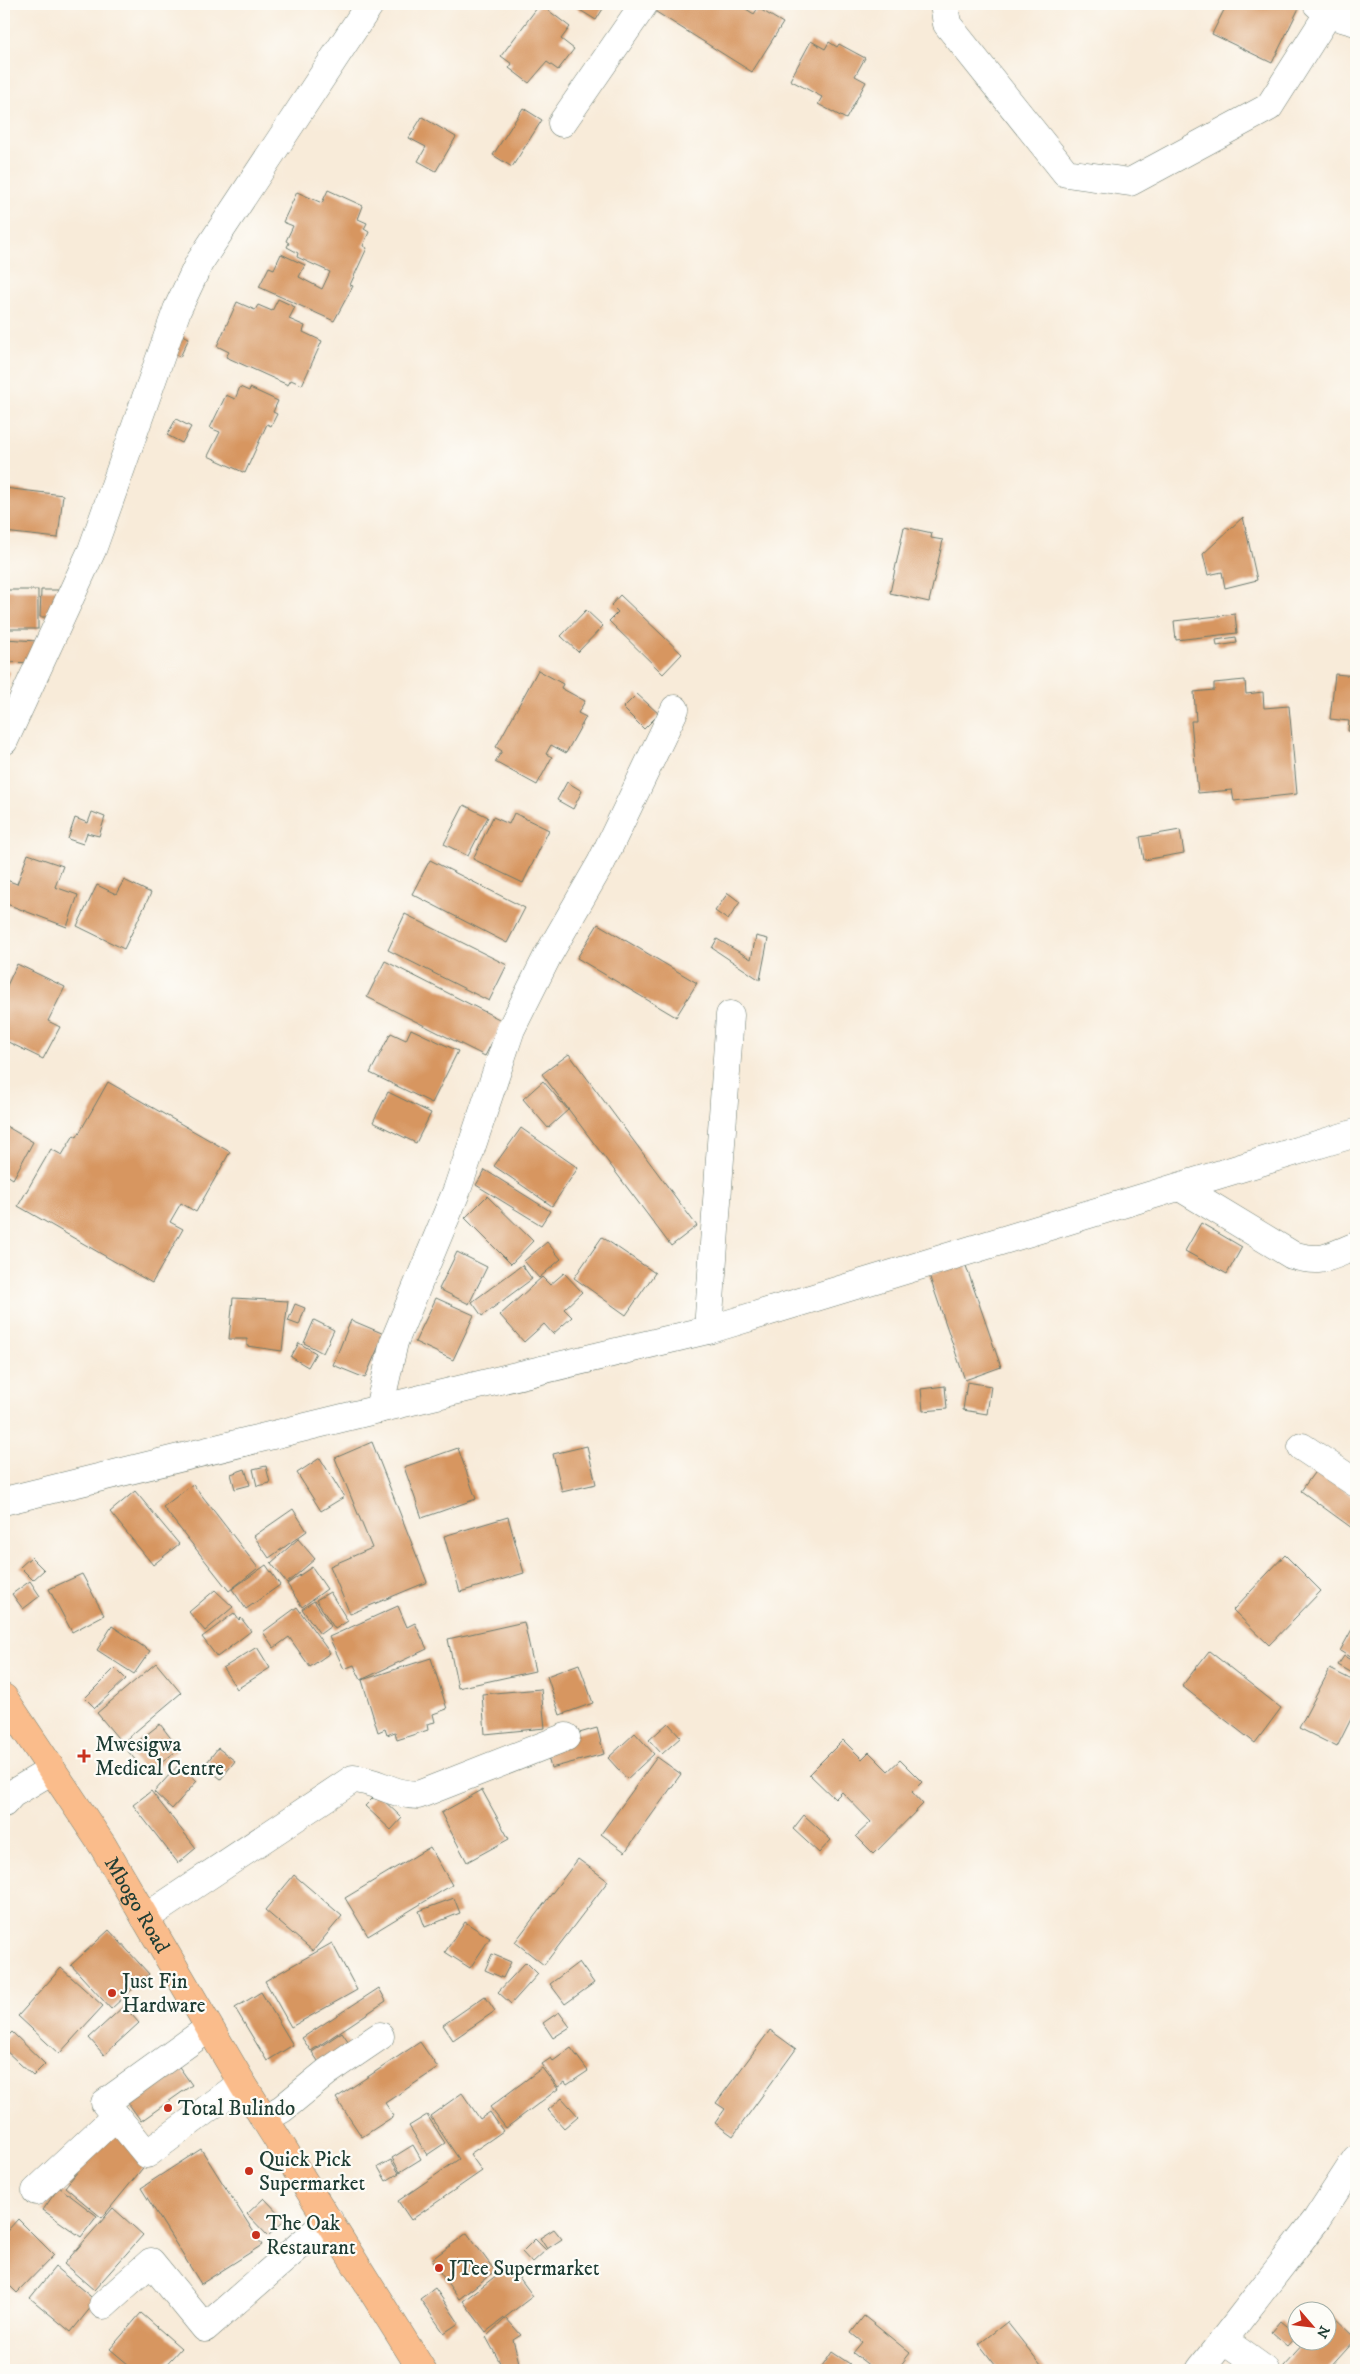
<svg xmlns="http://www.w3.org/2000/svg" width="1360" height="2374" font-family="'IM FELL DW Pica',serif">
<rect width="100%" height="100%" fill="#fdfcf7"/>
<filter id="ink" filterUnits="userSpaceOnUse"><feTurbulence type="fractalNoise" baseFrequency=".02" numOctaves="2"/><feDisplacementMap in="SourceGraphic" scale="10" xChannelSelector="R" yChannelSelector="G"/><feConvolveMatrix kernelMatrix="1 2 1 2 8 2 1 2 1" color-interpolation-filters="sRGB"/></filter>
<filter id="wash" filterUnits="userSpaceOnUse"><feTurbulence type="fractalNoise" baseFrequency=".0096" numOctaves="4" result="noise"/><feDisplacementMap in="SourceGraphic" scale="20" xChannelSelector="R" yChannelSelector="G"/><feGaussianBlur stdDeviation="1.12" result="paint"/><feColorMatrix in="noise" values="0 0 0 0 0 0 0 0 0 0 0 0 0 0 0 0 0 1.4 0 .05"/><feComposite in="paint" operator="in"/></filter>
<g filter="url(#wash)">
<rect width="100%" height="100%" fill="#f8ebd9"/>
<g id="blocks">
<g fill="#d79661">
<path d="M540,4L570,27L561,39L574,49L558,70L547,62L529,83L509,68L512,64L501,56Z"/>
<path d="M570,4H606L596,20Z"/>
<path d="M657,4H738L754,14L758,8L783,23L752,72L653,10Z"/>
<path d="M1227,4H1289L1299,8L1272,63L1212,34Z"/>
<path d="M811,41L825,49L829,42L837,47L839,44L865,58L855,76L866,82L846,119L818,104L822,97L790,80Z"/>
<path d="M523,108L542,120L512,167L493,155Z"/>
<path d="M422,117L456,137L436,171L418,161L426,147L409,138Z"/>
<path d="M328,190L363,206L358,219L367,223L364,229L369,232L363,246L367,248L350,285L353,286L334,321L259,287L269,267L274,269L281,254L305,265L299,277L322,289L330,272L297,257L298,253L287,247L289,243L286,241L293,226L283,222L297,192L322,203Z"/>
<path d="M278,299L295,307L289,319L305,326L303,332L322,341L302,385L291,380L288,385L226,357L229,352L217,346L237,302L255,310L258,305L272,311Z"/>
<path d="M176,332L189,338L180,357L167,351Z"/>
<path d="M240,387L249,391L250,388L278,401L273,412L277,414L271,426L267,424L245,473L208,456L220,432L210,428L226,395L235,399Z"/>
<path d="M176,419L191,427L182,443L167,435Z"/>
<path d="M4,488L63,495L58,538L4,532Z"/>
<path d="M1243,517L1257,580L1225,588L1222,572L1208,575L1203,554Z"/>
<path d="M904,527L932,533L931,538L943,540L929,602L890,593Z"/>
<rect x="4" y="590" width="34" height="39"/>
<path d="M41,590H58L57,617H40Z"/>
<path d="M620,595L682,654L663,674L609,621L618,612L611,605Z"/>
<path d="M586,610L603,626L578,652L561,636Z"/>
<path d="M1235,614L1237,633L1176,640L1174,621Z"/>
<path d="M1236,637L1237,643L1217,646L1216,640Z"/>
<path d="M4,639L38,641L36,663L4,662Z"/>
<path d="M4,670L10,672L4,687Z"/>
<path d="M538,670L563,684L561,688L585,701L578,713L586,717L566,753L551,745L546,754L552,757L537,785L495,762L502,751L496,747Z"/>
<path d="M1335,674L1356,676V731H1348L1349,721L1330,719Z"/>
<path d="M1245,680L1246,694L1263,692L1264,708L1289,706L1297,794L1234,801L1232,790L1198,793L1191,721H1196L1194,692L1214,690V683Z"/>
<path d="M637,694L659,714L644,729L623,708Z"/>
<path d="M567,782L582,791L573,809L557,800Z"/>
<path d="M464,805L488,817L468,856L444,844Z"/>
<path d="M92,812L105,817L99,836L87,833L83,844L68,839L75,818L88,823Z"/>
<path d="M514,813L549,830L523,883L473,859L493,817L509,824Z"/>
<path d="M1180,830L1184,853L1144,860L1140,837Z"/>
<path d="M28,854L63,866L55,887L78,895L67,927L4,903V879L17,884Z"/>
<path d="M430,860L525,908L507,943L412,894Z"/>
<path d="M124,880L151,893L124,949L77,926L97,885L116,894Z"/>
<path d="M728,893L740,902L728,920L715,911Z"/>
<path d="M405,914L507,965L489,1001L388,950Z"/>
<path d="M598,924L697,983L676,1017L577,958Z"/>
<path d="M756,936L768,939L760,980L712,948L717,939L751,959Z"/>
<path d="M385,961L503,1021L485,1056L367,997Z"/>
<path d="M17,964L65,987L48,1021L60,1027L43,1059L4,1040V992Z"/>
<path d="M411,1029L458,1051L432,1103L370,1073L391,1033L406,1040Z"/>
<path d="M569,1054L697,1226L671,1246L542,1074Z"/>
<path d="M543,1081L568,1110L548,1128L523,1099Z"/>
<path d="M108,1082L230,1152L196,1212L181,1203L170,1222L183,1229L152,1283L18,1206L51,1149L62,1155L74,1135L77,1137Z"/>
<path d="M388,1092L431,1113L416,1143L373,1122Z"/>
<path d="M6,1126L33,1142L13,1179L4,1173V1130Z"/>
<path d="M521,1128L578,1168L552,1206L494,1166Z"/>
<path d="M485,1170L550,1211L541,1225L476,1185Z"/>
<path d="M487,1196L533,1241L511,1264L465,1218Z"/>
<path d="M1201,1223L1242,1247L1227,1274L1185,1251Z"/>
<path d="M602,1237L655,1273L626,1315L574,1278Z"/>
<path d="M547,1242L561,1259L539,1278L524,1261Z"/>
<path d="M457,1252L487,1267L469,1304L439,1289Z"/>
<path d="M965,1263L1001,1367L965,1380L929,1275Z"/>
<path d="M522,1265L532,1279L482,1316L472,1302Z"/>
<path d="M564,1273L582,1292L564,1309L572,1317L553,1334L544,1324L524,1342L500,1315L542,1277L550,1285Z"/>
<path d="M233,1298L288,1301L282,1351L247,1346V1339H229Z"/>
<path d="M436,1298L474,1315L453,1360L415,1342Z"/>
<path d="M295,1304L305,1308L299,1325L288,1321Z"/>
<path d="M314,1320L334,1330L323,1353L304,1343Z"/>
<path d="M351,1320L384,1334L365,1378L333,1365Z"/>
<path d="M299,1343L316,1353L308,1367L291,1357Z"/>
<path d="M967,1382L991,1386L987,1414L963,1410Z"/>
<path d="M945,1386L947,1409L923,1411L921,1389Z"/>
<path d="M372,1442L427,1582L350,1614L330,1566L372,1548L335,1458Z"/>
<path d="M587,1446L596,1484L562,1492L553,1454Z"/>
<path d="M458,1448L476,1499L422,1518L404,1467Z"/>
<path d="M320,1458L344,1497L321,1511L297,1473Z"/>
<path d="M266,1466L270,1483L257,1486L253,1469Z"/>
<path d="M245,1469L250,1485L235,1489L231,1474Z"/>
<path d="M1316,1470L1356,1499V1531L1301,1491Z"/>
<path d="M193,1484L258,1568L229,1591L163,1507Z"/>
<path d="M135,1491L179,1544L153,1565L110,1512Z"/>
<path d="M293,1509L307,1531L269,1558L254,1536Z"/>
<path d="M508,1517L524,1573L460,1592L444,1536Z"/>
<path d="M298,1539L315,1559L287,1583L271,1563Z"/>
<path d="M1285,1555L1321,1591L1269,1645L1233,1610Z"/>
<path d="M31,1557L44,1570L33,1580L20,1567Z"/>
<path d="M266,1565L280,1585L246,1609L232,1589Z"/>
<path d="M312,1567L327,1589L302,1607L287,1584Z"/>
<path d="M82,1574L104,1615L72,1632L49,1589Z"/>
<path d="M30,1581L40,1596L23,1609L12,1594Z"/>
<path d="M215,1590L233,1607L205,1631L189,1612Z"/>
<path d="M330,1592L348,1621L335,1629L316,1600Z"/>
<path d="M314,1601L331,1626L320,1634L302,1609Z"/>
<path d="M398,1606L407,1627L415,1623L427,1649L361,1680L354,1665L344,1669L329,1637Z"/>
<path d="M297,1607L330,1653L310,1667L289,1637L274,1648L263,1632Z"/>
<path d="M234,1613L239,1620L241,1618L251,1631L217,1657L202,1637Z"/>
<path d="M524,1622L535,1671L458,1688L448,1639Z"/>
<path d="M1356,1622V1661L1340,1651Z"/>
<path d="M112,1626L150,1651L134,1674L97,1650Z"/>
<path d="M257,1647L270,1668L237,1689L223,1668Z"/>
<path d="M1209,1651L1281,1708L1255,1743L1182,1686Z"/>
<path d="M1344,1656L1356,1663V1675L1338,1665Z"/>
<path d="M431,1658L447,1709L433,1714L435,1722L427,1724L428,1730L397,1740L395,1732L387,1735L385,1729L378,1732L362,1680Z"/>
<path d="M156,1663L181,1693L122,1743L97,1713Z"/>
<path d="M579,1664L593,1703L560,1715L547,1676Z"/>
<path d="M115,1668L126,1679L95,1708L85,1698Z"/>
<path d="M1330,1669L1356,1682V1709L1337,1747L1299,1728Z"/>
<path d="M541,1689L545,1728L485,1734L482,1694Z"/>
<path d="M668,1723L681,1737L662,1754L649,1740Z"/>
<path d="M160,1724L179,1749L147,1774L127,1750Z"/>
<path d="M597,1728L604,1754L551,1768L544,1743Z"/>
<path d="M635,1733L654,1754L627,1779L608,1758Z"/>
<path d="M843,1740L862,1759L869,1752L888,1771L900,1760L922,1782L912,1792L923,1804L874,1854L856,1836L871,1822L842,1792L835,1799L809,1774Z"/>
<path d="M218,1748L235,1761L221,1779L204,1766Z"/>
<path d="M657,1757L681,1774L625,1852L601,1834Z"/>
<path d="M179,1764L197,1781L172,1809L154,1792Z"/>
<path d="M482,1790L509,1839L467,1862L441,1813Z"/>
<path d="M151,1791L196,1848L178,1863L133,1805Z"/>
<path d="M377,1794L402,1818L391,1830L365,1806Z"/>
<path d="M804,1815L831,1840L819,1853L793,1829Z"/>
<path d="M430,1847L452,1885L368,1936L345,1898Z"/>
<path d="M578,1859L608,1881L544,1965L515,1942Z"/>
<path d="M294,1875L342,1916L313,1951L265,1910Z"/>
<path d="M454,1898L460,1913L425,1927L419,1911Z"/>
<path d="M465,1922L490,1938L470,1968L445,1952Z"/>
<path d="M109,1930L149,1974L111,2009L71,1965Z"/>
<path d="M332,1943L357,1990L291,2027L265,1981Z"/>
<path d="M492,1954L511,1962L503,1978L485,1970Z"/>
<path d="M526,1962L538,1974L511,2004L498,1992Z"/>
<path d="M579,1962L594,1983L565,2004L550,1984Z"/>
<path d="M61,1968L103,2006L59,2054L18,2016Z"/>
<path d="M1356,1976V1993L1350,1990Z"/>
<path d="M379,1988L386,2001L311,2051L302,2038Z"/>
<path d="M261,1992L293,2045L267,2061L235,2008Z"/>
<path d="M485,1996L495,2011L453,2040L443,2025Z"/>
<path d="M124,2006L139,2023L104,2055L89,2038Z"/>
<path d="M559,2012L570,2027L553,2038L543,2023Z"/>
<path d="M770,2030L796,2049L733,2136L715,2123L725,2109L716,2103Z"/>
<path d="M12,2032L45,2064L33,2076L4,2049V2040Z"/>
<path d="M342,2032L352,2047L322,2067L312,2052Z"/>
<path d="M420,2042L438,2068L385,2103L394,2116L362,2137L336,2098Z"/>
<path d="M571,2048L588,2071L567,2085L565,2082L558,2087L542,2064L551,2058L553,2061Z"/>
<path d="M175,2061L192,2085L141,2121L124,2097Z"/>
<path d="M542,2068L558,2089L506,2128L490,2107Z"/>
<path d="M462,2093L480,2119L490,2112L503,2131L470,2154L482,2171L411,2220L398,2201L459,2159L430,2116Z"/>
<path d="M562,2098L578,2116L564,2128L548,2110Z"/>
<path d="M427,2115L445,2143L427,2155L409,2126Z"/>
<path d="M114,2127L151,2158L102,2218L65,2187Z"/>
<path d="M413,2145L421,2159L400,2172L392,2158Z"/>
<path d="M201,2149L262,2245L201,2284L141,2188Z"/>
<path d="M391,2160L399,2173L386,2181L378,2167Z"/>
<path d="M59,2187L97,2216L81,2237L43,2210Z"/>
<path d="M264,2198L285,2220L268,2236L247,2214Z"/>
<path d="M113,2208L143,2235L94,2290L64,2264Z"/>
<path d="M18,2219L54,2255L17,2293L4,2280V2227L7,2231Z"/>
<path d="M554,2229L562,2239L547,2249L540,2238Z"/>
<path d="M467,2233L495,2271L459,2299L431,2260Z"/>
<path d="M535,2239L546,2250L532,2263L522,2252Z"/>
<path d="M510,2265L533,2296L486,2332L463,2301Z"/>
<path d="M55,2267L96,2301L71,2332L30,2298Z"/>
<path d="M435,2288L459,2323L444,2333L420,2299Z"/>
<path d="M141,2313L181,2348L161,2370H135L110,2349Z"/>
<path d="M1331,2313L1356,2337V2339L1328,2370H1288L1283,2366L1305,2342H1328V2317Z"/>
<path d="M864,2316L910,2353L897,2370H875L853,2353L862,2342L851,2333Z"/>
<path d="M506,2318L521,2335L513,2340L521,2370H504L486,2337Z"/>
<path d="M1280,2321L1297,2335L1287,2346L1271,2332Z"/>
<path d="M1007,2322L1045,2370H999L979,2344Z"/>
<path d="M832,2352L850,2364L846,2370H820Z"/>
</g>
</g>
</g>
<g filter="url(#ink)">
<use href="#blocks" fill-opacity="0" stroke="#6b7a6e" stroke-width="1"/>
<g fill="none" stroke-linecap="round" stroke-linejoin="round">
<g stroke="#6b7a6e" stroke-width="29">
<g id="minor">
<path d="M944,4L947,24L1066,173L1130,182L1269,107L1328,14"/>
<path d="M1317,4L1328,14L1356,22"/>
<path d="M562,123L644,4"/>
<path d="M4,741L92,550L177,310L199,263L370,4"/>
<path d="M1180,1187L1292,1255C1324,1264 1327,1257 1356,1246"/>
<path d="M708,1330L730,1015"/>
<path d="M379,1409L394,1342L457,1190L511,1029L547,957L601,863L675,709"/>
<path d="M1302,1447L1356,1483"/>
<path d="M4,1501L379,1409L708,1330L1356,1133"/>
<path d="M4,1803L12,1794L52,1770"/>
<path d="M145,1918L353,1779C376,1780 392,1795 418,1795L566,1737"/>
<path d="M209,2028L105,2103L147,2154L242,2083"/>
<path d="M264,2119L282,2109L327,2072L380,2036"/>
<path d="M36,2191L116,2116"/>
<path d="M103,2305L151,2262L205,2328L329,2220"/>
<path d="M1223,2340L1265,2370"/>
<path d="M1200,2370L1317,2219L1356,2159"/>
</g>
</g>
<g stroke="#6b7a6e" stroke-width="29">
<g id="major">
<path id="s1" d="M4,1698L103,1846L242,2083L422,2370"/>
</g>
</g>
<use href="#minor" stroke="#fff" stroke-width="28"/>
<use href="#major" stroke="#fabc8b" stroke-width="28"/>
</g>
</g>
<g fill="#c8321e" stroke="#fdfcf7" stroke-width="2">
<path d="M81.5 1748.5h5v5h5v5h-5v5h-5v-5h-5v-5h5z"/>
<circle cx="112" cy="1993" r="5"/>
<circle cx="168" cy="2108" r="5"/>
<circle cx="249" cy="2171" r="5"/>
<circle cx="256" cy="2235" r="5"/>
<circle cx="439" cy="2268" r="5"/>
</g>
<g text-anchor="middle" stroke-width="4.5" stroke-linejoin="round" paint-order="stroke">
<g font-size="21" fill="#1f3d34" stroke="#fdfcf7" text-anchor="start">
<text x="95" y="1751">Mwesigwa<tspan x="95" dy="24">Medical Centre</tspan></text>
<text x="122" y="1988">Just Fin<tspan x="122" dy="24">Hardware</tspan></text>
<text x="178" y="2115">Total Bulindo</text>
<text x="259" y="2166">Quick Pick<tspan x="259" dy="24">Supermarket</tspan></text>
<text x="266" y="2230">The Oak<tspan x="266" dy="24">Restaurant</tspan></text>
<text x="449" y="2275">JTee Supermarket</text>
</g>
<g font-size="21" fill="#1f3d34" stroke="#fdfcf7">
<text dy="7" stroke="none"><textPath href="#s1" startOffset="246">Mbogo Road</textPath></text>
</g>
</g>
<rect width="1360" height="2374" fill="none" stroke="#fdfcf7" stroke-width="20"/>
<g transform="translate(1312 2326) rotate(118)"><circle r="24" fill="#fdfcf7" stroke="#a4b0a9"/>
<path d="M0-4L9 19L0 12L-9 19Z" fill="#c8321e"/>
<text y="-8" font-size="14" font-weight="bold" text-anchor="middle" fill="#1f3d34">N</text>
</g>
</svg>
